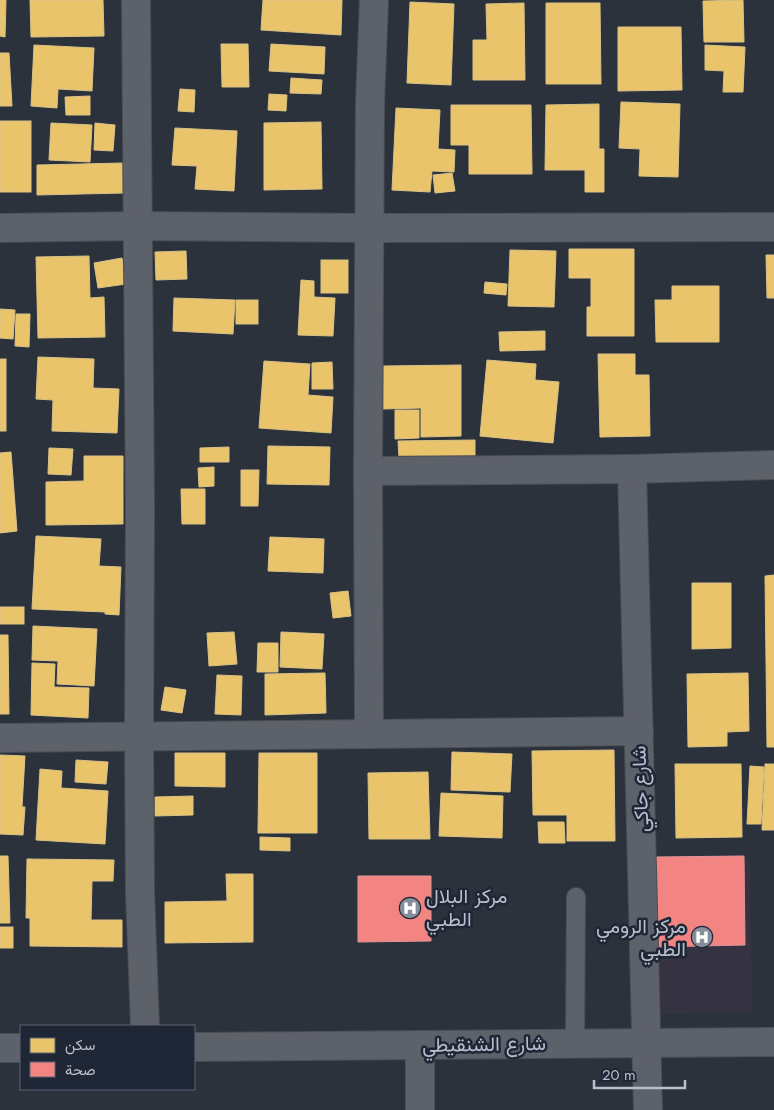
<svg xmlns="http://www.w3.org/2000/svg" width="774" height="1110" font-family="Jost,Vazirmatn,sans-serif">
<rect width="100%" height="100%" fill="#2c323c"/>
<path fill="#353342" d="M750,860L752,1013L654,1014L652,861Z"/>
<g fill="#e9c46a" stroke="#dac287">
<path d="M0,0H6L5,37L0,36Z"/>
<path d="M30,0H103L104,36L31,37Z"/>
<path d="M263,0H342L341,35L261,30Z"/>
<path d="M743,0L744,42H704L703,1Z"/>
<path d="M410,2L454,4L451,85L407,83Z"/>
<path d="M524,3L525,80H473V40H487L486,4Z"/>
<path d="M546,3H600L601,84H546Z"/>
<path d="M618,27H681L682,90L618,91Z"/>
<path d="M221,44H248L249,87H222Z"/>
<path d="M271,44L325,47L324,74L269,71Z"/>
<path d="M34,45L94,48L92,91L58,89L57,108L31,106Z"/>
<path d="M705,45L745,47L743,92H723L724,71L705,70Z"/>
<path d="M0,53H9L12,106H0Z"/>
<path d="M291,78L322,80L321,94L290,93Z"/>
<path d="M180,89L195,90L194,112L178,111Z"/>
<path d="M269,94L287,95L286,111L268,110Z"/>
<path d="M90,96V115H66L65,97Z"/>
<path d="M621,102L680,104L678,177L639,176L640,149L619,148Z"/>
<path d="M599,104V149H604V192H585V170H545L546,105Z"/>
<path d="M451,105H531L532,174H469V145H451Z"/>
<path d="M396,108L440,110L438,149L455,150L454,172L432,171L430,192L392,190Z"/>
<rect x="0" y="121" width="31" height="71"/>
<path d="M321,122L322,189L264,190V123Z"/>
<path d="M51,123L92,125L90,162L49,160Z"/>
<path d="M95,123L115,125L113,151L94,150Z"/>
<path d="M175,128L237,131L234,191L195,189L197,166L172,165Z"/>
<path d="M124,163L125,193L37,195V165Z"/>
<path d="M452,173L455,191L435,193L433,175Z"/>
<path d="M569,249H634V336H587V307H591V278H569Z"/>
<path d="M510,250L556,251L554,307L508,306Z"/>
<path d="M186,251L187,279L156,280L155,252Z"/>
<path d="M766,255H774V298H767Z"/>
<path d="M89,256L90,298L104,297L105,337L38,338L36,257Z"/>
<path d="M122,258L126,284L98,288L94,263Z"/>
<rect x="321" y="260" width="27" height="33"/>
<path d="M301,280L314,281V297L335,298L333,336L298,335Z"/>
<path d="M485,282L507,284L506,295L484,293Z"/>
<path d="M672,286H719V342H656L655,300H672Z"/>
<path d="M174,298L235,300L233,334L173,331Z"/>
<rect x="236" y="300" width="22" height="24"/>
<path d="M0,309L15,310L13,339L0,338Z"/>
<path d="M16,314H30L29,347L15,346Z"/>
<path d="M545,331V350L500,351L499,332Z"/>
<path d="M598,354H635V375H649L650,436L600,437Z"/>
<path d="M38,357L94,359L93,388L119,389L117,433L52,431L53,400L36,399Z"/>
<rect x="0" y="359" width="6" height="72"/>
<path d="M487,360L536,364L535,380L559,382L553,443L480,436Z"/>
<path d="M264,361L310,364L308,395L333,397L331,433L259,428Z"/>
<path d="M332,362L333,389H312V363Z"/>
<path d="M461,365V436L421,437V408L383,409V366Z"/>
<path d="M395,410H419V438L395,439Z"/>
<path d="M475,440V456L399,458L398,441Z"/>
<path d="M268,446L330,447L329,485L267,484Z"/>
<path d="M229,447V462H200V448Z"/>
<path d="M49,448L73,449L71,475L48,474Z"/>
<path d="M11,452L17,531L0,533V453Z"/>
<path d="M84,456H123V524L46,525V482L84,481Z"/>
<path d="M214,467V486L199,487L198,468Z"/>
<path d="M241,470H259L258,506H241Z"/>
<path d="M181,489H205V524H182Z"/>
<path d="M36,536L101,539L99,566L121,567L119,615L105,614V612L32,609Z"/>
<path d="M270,537L324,539L323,573L268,571Z"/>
<path d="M774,575V747H767L765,576Z"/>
<path d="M692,583H731V648L692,649Z"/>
<path d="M348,591L351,616L333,618L330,593Z"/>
<rect x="0" y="607" width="24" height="17"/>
<path d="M33,626L97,629L94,686L57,684L58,661L32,660Z"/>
<path d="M234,632L237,664L209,666L207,633Z"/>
<path d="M281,632L324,634L322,669L280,667Z"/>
<path d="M0,635H8L9,714H0Z"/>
<path d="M258,643H278V672H257Z"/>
<path d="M32,663L55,664L54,687L89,688L88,718L31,715Z"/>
<path d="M325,673L326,713L265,715V674Z"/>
<path d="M748,673L749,731L727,732V746L688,747L687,674Z"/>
<path d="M217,675L242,676L241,715L215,714Z"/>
<path d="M165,687L186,690L182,713L161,710Z"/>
<path d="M614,750L615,841H567V815H533L532,751Z"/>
<path d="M452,752L512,754L510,792L451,790Z"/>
<path d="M175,753H225V787L175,786Z"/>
<path d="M259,753H317V833H258Z"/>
<path d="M0,755L25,756L22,807H25L23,835L0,834Z"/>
<path d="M76,760L108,762L106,784L75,782Z"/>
<path d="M675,764H741L742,837L676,838Z"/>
<path d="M765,764H774V830H762Z"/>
<path d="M750,766L764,767L761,824H747Z"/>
<path d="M40,769L62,771L61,788L108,791L105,844L36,840Z"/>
<path d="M428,772L430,839H369L368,773Z"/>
<path d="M441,793L503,796L502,838L439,836Z"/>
<path d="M193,796V815L155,816V797Z"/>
<path d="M538,822H564L565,843H539Z"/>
<path d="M260,837L290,838V851L260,850Z"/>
<path d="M0,856H8L10,923H0Z"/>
<path d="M27,859L114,860L113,881H92L91,920H122V947L30,946V918H26Z"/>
<path d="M226,874H253V942L165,943V902L227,901Z"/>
<rect x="0" y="927" width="13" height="21"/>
</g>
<g fill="#f28482" stroke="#e19598">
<path d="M744,856L745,945L656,947L654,857Z"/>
<path d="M358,876H431V941L358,942Z"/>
</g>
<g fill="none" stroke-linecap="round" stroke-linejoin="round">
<g stroke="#494d54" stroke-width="20">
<path id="service" d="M575,1043L576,897"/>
</g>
<g stroke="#494d54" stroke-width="30">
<g id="minor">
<path d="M136,0L140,511L139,736L140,892L145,1026"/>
<path d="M0,228L138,226L369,228L774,227"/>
<path d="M632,469L648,1110"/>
<path d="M368,471L632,469L774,465"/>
<path d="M369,733L368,471L370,103L374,0"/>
<path d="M0,738L639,731"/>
<path d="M420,1045V1110"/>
</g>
</g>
<g stroke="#494d54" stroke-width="30">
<g id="tertiary">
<path d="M194,1047L774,1042"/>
<path d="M0,1048H21"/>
</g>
</g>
<use href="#service" stroke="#5d616a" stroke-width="18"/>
<use href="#minor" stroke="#5d616a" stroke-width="28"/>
<use href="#tertiary" stroke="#5d616a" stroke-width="28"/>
</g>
<defs>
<g id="hospital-disc" transform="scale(1.125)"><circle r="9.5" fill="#878d9a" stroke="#1f2737"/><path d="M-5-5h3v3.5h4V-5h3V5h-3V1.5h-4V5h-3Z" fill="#fff"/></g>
</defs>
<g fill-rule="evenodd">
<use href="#hospital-disc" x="410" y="908"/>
<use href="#hospital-disc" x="702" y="937"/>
</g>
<g text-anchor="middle" stroke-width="5" stroke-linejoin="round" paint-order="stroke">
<g font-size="20" fill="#b8becc" stroke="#1f2737">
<text transform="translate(640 789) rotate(-92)" y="7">شارع جاكي</text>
<text transform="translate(484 1044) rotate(-1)" y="7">شارع الشنقيطي</text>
</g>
<g font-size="20" fill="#b8becc" stroke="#1f2737" text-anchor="start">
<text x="426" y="903">مركز البلال<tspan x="426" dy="23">الطبي</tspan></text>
<text x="686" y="933" text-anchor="end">مركز الرومي<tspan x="686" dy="23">الطبي</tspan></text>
</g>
</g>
<rect x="20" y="1025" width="175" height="65" fill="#1f2737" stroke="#5c6373"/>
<rect x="30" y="1038" width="25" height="15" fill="#e9c46a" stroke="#5c6373"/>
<text x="65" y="1050" font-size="15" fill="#b8becc">سكن</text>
<rect x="30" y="1062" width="25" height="15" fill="#f28482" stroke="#5c6373"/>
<text x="65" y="1075" font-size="15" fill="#b8becc">صحة</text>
<path d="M594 1080v8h91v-8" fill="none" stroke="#b8becc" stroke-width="2.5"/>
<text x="602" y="1080" font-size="15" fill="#b8becc" stroke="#1f2737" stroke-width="4" paint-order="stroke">20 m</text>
</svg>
